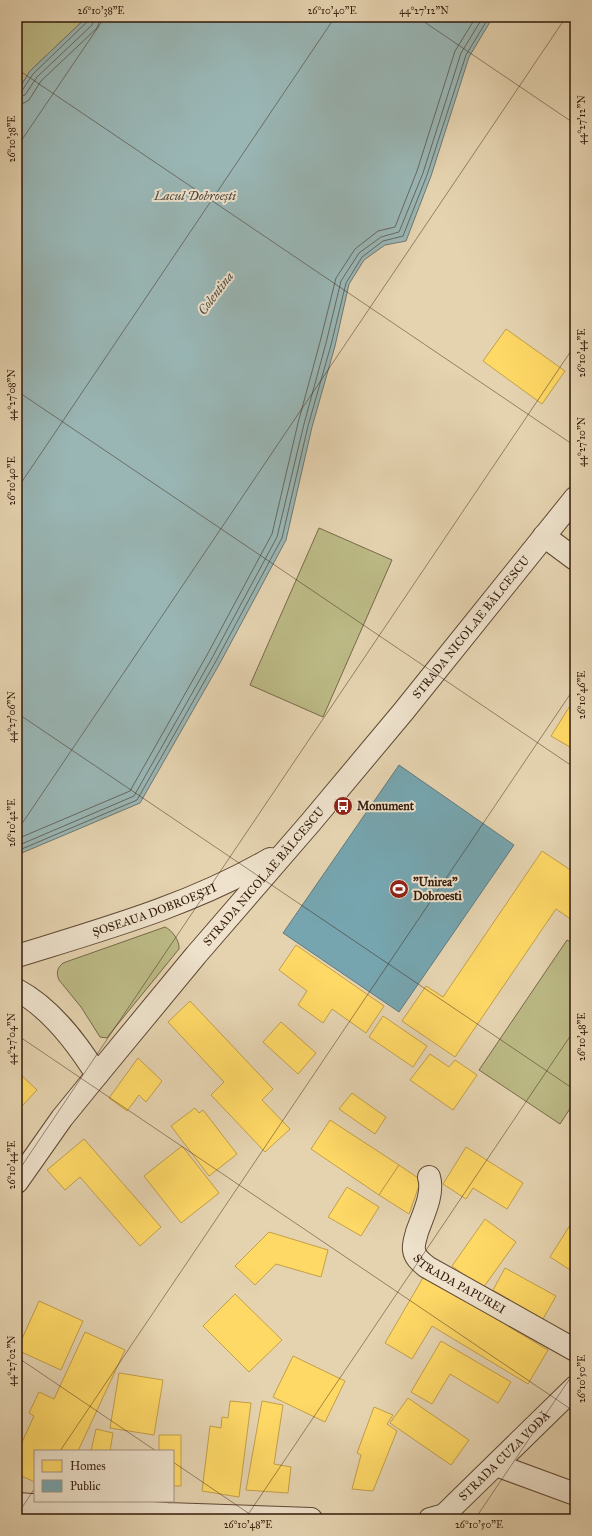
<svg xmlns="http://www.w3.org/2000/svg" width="592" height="1536" font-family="'IM FELL Great Primer',serif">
<rect width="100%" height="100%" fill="#e5d3b0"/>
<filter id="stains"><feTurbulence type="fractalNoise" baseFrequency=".005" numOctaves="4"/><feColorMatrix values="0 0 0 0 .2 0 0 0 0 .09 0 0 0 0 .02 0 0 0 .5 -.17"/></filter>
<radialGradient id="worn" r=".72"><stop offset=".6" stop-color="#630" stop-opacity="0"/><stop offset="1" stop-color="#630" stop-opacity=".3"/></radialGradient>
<g fill="#bcba86" stroke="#776a48">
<path d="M17,17H87L30,71L17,92Z"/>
<path d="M319,528L392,560L323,717L250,685Z"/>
<path d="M165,927C172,930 180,941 179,949L109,1035L107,1038L100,1037L81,1007L59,980C56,973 57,968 63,963Z"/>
<path d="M567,940L575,945V1101L560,1124L479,1070Z"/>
</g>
<path fill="#99b6b5" stroke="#707770" d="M87,17H493L469,57L431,176L406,241L385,245L364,260L349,284L335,346L312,427L286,540L220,663L140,803L17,855V92L30,71Z"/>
<g fill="#ffd966" stroke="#c29f4a">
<path d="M506,329L565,371L542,404L483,361Z"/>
<path d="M575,698V750L551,736Z"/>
<path d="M542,851L575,873V922L556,909L455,1057L402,1021L426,986L443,997Z"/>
<path d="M296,945L384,1006L366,1033L332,1009L323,1023L298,1005L307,991L279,970Z"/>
<path d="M190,1001L273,1089L262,1100L290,1129L265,1152L211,1095L224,1082L168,1022Z"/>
<path d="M383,1016L427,1046L413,1067L369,1037Z"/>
<path d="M281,1022L316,1053L298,1074L263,1042Z"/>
<path d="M430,1054L449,1067L455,1060L477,1075L453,1110L410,1080Z"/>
<path d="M138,1058L162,1081L146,1102L139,1095L127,1111L109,1098Z"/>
<path d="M17,1071L37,1090L21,1107L17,1104Z"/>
<path d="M352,1093L386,1117L375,1134L339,1109Z"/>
<path d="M195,1108L199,1113L203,1110L237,1154L209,1176L171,1126Z"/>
<path d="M330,1120L399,1165L379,1195L311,1149Z"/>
<path d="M84,1139L161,1227L140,1246L80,1177L65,1190L47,1170Z"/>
<path d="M182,1146L219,1193L181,1223L144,1176Z"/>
<path d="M466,1147L523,1183L507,1209L473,1188L466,1199L443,1184Z"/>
<path d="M399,1165L421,1180L409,1214L379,1195Z"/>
<path d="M347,1187L379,1207L361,1236L328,1217Z"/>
<path d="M485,1219L516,1242L483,1288L452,1266Z"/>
<path d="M572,1222L575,1223V1273L550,1257Z"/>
<path d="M269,1232L328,1250L321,1277L276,1264L255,1285L235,1266Z"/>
<path d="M505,1268L556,1296L543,1319L493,1290Z"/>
<path d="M424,1276L548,1350L528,1384L432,1326L412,1359L385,1343Z"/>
<path d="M235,1294L282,1340L249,1372L203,1326Z"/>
<path d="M39,1301L83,1321L61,1370L17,1350Z"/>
<path d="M85,1332L125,1350L78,1451H35V1482L17,1474V1453L34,1416L29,1413L39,1392L54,1399Z"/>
<path d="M441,1341L511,1382L498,1403L450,1374L432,1404L411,1392Z"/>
<path d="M293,1356L345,1381L325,1422L273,1397Z"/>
<path d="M119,1373L163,1380L154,1435L110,1428Z"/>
<path d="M408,1398L469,1440L451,1465L390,1423Z"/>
<path d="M230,1401L251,1403L239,1497L202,1491L210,1426L221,1428L222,1417L228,1418Z"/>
<path d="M262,1401L283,1405L274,1464L291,1467L288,1493L246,1490Z"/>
<path d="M374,1407L393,1415L387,1424L397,1431L373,1491L352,1489L361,1455L357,1453Z"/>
<path d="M96,1429L113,1433L110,1451H91Z"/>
<path d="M159,1435H181V1486H173V1451H159Z"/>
</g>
<path fill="#76a5af" stroke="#627b7d" d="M399,765L514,845L399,1012L283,933Z"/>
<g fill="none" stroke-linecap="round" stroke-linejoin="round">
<g stroke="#66685f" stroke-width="1">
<path d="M17,93L21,92L33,74L88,21L90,17"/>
<path d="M17,98L25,95L37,77L92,25L95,17"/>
<path d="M17,104L24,103L29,100L41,81L97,28L101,17"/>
<path d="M17,839L130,791L207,655L272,534L298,423L320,342L336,278L355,249L378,231L395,227L417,171L455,51L476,17"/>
<path d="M17,846L134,796L212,658L277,537L304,424L326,343L341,281L359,253L381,237L399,232L423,173L461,53L483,17"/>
<path d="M17,851L137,800L216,661L282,538L308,426L331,345L346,283L362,257L383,241L403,236L427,175L466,55L489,17"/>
</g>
<g stroke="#5f4833" stroke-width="24">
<g id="minor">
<path d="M544,536L575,559"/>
<path id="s1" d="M17,956C104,929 191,905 270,859"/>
<path d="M17,990C51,1008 77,1043 97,1075"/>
<path id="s2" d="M429,1177C434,1194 423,1215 417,1232C416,1237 413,1244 414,1250C415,1258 421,1262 427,1267L575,1350"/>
<path id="s3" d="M17,1182L62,1118L97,1075L196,955L311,822L403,712L575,498"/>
<path d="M496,1465L575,1494"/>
<path d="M17,1504L167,1514L311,1519"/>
<path id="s4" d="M430,1519L444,1515L575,1387"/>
</g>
</g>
<use href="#minor" stroke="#eee2cc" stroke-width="22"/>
</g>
<path fill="none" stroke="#321909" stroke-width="1" stroke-opacity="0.45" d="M417,17L575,124M17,69L575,446M17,147L105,17M17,391L575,768M17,489L335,17M17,713L575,1090M17,831L566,17M17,1035L575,1412M17,1173L575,345M17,1357L156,1451M60,1451L575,687M173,1462L257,1519M17,1515L35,1488M245,1519L575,1029M475,1519L575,1371"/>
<defs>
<g id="bus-disc" transform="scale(1)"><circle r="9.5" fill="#8f2418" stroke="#eee2cc"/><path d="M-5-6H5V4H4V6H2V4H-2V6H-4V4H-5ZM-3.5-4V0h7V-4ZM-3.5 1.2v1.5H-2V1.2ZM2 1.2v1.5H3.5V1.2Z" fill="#fff"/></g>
<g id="stadium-disc" transform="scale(1)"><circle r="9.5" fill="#8f2418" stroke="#eee2cc"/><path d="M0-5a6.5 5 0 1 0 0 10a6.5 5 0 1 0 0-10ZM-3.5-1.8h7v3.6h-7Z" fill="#fff"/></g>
</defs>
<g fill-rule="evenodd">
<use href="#bus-disc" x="343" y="806"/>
<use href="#stadium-disc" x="399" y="889"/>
</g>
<g text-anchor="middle" stroke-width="4" stroke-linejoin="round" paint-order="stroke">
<g font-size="12" fill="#321909" stroke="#eee2cc">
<text dy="4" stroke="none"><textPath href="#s3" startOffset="717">STRADA NICOLAE BĂLCESCU</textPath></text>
<text dy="4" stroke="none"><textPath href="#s3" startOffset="393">STRADA NICOLAE BĂLCESCU</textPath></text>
<text dy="4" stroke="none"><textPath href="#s1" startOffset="145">ȘOSEAUA DOBROEȘTI</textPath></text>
<text dy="4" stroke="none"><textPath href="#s2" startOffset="134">STRADA PAPUREI</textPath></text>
<text dy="4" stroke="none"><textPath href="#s4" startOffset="99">STRADA CUZA VODĂ</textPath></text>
</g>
<g font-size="12" font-weight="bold" fill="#321909" stroke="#eee2cc" text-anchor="start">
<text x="357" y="810">Monument</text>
<text x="413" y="886">"Unirea"<tspan x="413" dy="14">Dobroesti</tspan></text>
</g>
<g font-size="13" font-style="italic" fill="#51483d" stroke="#eee2cc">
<text x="195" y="200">Lacul Dobroești</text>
<text transform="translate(215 293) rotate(-53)" y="5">Colentina</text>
</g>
</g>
<rect width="592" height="1536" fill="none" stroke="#e5d3b0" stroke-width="44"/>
<rect x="34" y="1450" width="140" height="52" fill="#eee2cc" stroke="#a3927e"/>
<rect x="42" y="1460" width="20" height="12" fill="#ffd966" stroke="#a3927e"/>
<text x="70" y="1470" font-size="12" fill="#321909">Homes</text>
<rect x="42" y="1480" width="20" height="12" fill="#76a5af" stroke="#a3927e"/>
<text x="70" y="1490" font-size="12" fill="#321909">Public</text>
<rect x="22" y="22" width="548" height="1492" fill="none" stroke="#321909" stroke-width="1.5"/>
<g font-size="10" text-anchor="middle" fill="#321909">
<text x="101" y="14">26°10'38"E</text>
<text x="332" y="14">26°10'40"E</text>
<text x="424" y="14">44°27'12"N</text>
<text transform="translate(581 120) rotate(-90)" y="4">44°27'12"N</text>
<text transform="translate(11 139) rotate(-90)" y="4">26°10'38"E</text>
<text transform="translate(581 353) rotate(-90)" y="4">26°10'44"E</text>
<text transform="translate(11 395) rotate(-90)" y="4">44°27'08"N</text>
<text transform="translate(581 442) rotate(-90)" y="4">44°27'10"N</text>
<text transform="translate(11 481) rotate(-90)" y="4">26°10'40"E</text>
<text transform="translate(581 695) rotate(-90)" y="4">26°10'46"E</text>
<text transform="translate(11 717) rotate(-90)" y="4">44°27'06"N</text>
<text transform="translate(11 823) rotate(-90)" y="4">26°10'42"E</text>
<text transform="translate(581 1037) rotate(-90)" y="4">26°10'48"E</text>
<text transform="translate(11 1039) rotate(-90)" y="4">44°27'04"N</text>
<text transform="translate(11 1165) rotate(-90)" y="4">26°10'44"E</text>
<text transform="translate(11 1361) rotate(-90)" y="4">44°27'02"N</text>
<text transform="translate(581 1379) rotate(-90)" y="4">26°10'50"E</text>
<text x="248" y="1528">26°10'48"E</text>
<text x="479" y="1528">26°10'50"E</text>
</g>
<rect width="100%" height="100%" filter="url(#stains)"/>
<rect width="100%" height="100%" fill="url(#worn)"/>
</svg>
